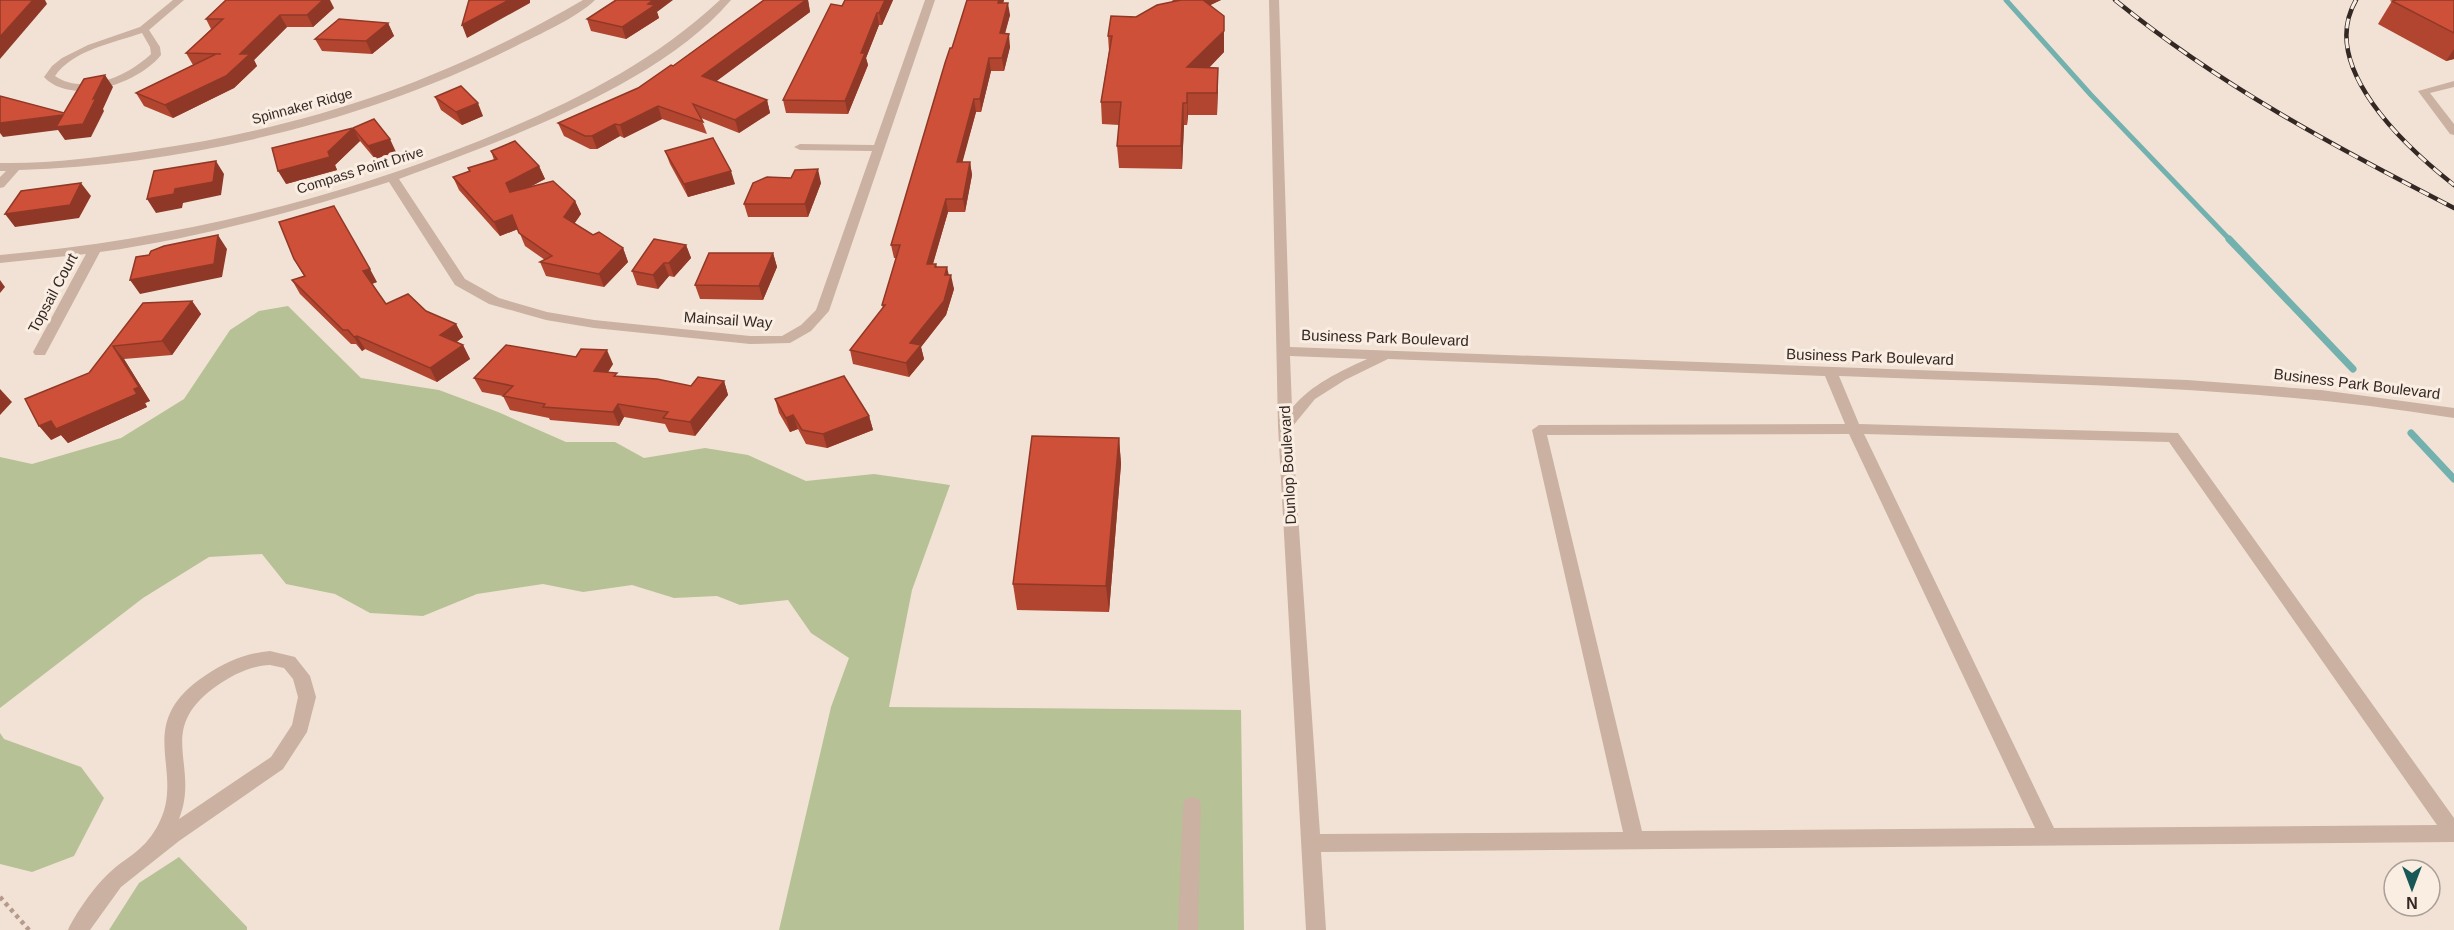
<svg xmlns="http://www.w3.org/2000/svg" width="2454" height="930" font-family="Arial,sans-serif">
<rect width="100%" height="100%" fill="#f2e2d5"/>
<g fill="#b6c295">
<path d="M288,306L361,378L439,390L498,412L566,442H615L644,458L705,448L748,455L806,481L874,474L950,485L912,590L889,707L1241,710L1244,930H779L831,707L849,658L811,633L788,600L740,605L717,596L674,598L632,585L583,592L543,584L477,594L423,616L370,613L335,594L286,584L262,554L209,557L143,598L0,708V457L32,464L121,438L184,399L230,330L259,311Z"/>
<path d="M0,733L4,739L81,767L104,798L74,856L32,872L0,864Z"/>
<path d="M179,857L247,927V930H109L139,883Z"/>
</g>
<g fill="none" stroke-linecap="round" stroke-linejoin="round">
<path stroke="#73b1ae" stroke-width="5" d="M2006,0L2091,95L2231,241"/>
<g stroke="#73b1ae" stroke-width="7">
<path d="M2229,239L2353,369"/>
<path d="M2411,433L2454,479"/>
</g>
<path stroke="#b69a8b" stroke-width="4.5" stroke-dasharray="4 4" stroke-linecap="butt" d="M0,897L29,930"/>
<g fill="#cab1a1" fill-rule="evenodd">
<path d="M173,0H184L149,30L160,47L161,55C139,83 72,107 44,77L52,66L62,58L88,45L140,27ZM142,33L150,47L151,54C128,76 84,96 55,76C73,50 113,43 142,33Z"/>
<path d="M583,0H595C578,17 538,35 516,46C367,121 186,165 19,170L4,187L0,188V177L6,171H0V163C50,164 100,157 149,150C308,127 444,81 583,0Z"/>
<path d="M720,0H731C659,85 502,141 399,179L465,279L499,298L547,312L594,320L750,336H782L801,325L816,310L872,151L800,150L794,147L800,144L874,145L925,0H935L829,311L811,331L790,343L750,344L594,328L546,320L489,304L455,285L389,182C294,212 198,238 100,252L45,355H35L33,352L86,254L0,263V255C165,240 325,203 479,141C569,104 649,66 720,0Z"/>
<path d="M1269,0H1279L1290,347L2187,380L2321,390L2454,408V418C2251,385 2044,384 1839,376L1859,424L2178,433L2454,818V842L1321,852L1326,930H1306L1278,426ZM1290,356L1367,359C1339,372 1312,384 1292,408ZM1388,359L1825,376L1845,424L1539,425L1532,430L1623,832L1320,834L1292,427L1315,399L1345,380ZM1849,434L2035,828L1642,831L1547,435ZM1864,434L2169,442L2437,825L2054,828Z"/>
<path d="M2454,81V87L2430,93L2454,124V135L2450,134L2418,91Z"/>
<path d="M270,651L295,657L310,676L316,697L307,732L283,769L179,841L121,887L90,930H68C75,914 95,886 108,874C128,855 142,853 157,827C189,771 129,726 206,675C225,662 247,653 270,651ZM270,665L284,668L293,679L298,697L292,725L271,757L179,819C201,764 153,730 218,685C234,674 251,666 270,665Z"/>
<path d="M1192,797L1199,799L1201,805L1198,930H1178L1183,805L1185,799Z"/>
</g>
<g stroke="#342824" stroke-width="4.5">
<g id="rail">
<path d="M2115,0C2219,85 2335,147 2454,208"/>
<path d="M2356,0C2317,67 2407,148 2454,185"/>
</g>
</g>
<use href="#rail" stroke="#faede2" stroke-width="3" stroke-dasharray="10" stroke-linecap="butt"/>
</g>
<g fill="#b14530">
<path d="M764,0H808L810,12L716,81L767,100L770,113L739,133L701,118L707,134L662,119L624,138L620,136L597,149H590L564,136L558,123L638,88L673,66Z"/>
<path d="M893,0L882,25H879L866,58L868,65L848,114L786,113L783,100L842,6Z"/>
<path d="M967,0H1004L1003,3L1010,15L1005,34L1010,47L1004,71H991L981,112H976L962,162H970L972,175L965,212H948L933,264H936L937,267L949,275L954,289L946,315L921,347L924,359L909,377L853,364L850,350L883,308L882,305L896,258H894L891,245Z"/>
<path d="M1172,0H1221L1210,5L1224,52L1209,68H1218L1217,115H1188L1187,125H1184L1182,169L1119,168L1117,146L1119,125L1102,124L1101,102L1109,51L1108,36L1136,17L1174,2Z"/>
<path d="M2454,0V59L2446,61L2378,24L2392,1Z"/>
<path d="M334,8L313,27H287L254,60L257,66L234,88L173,118L144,106L136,93L193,65L186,53L211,29L206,19Z"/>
<path d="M657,12L659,18L626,39L591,31L587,19Z"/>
<path d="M388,23L394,36L372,54L322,51L315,39Z"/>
<path d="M435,97L483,116L462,125L441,110Z"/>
<path d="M353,128L396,152L375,159L360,141L335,165L337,170L286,184Z"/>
<path d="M491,151L539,166L545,179L530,187L575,201L581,214L574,224L593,235L623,248L628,262L604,287L546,276L540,262L545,260L525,246L518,229L500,236L459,190L453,177L470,171L494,160Z"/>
<path d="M665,151L735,184L688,197L670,164Z"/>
<path d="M821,183L808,217H748L744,204Z"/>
<path d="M686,245L691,258L674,277L669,276L658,289L637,285L632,271Z"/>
<path d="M773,253L777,267L763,300L700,299L695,285Z"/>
<path d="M294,259L377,282L372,284L386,304L426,311L456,324L463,337L456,342L463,345L470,359L437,382L365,349L362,351L356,344H351L300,294L292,280L304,276Z"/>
<path d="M192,301L201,314L172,355L124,359L150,401L145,403L147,407L68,443L61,435L51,440L89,373L143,303Z"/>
<path d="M613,364L608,372L618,377L691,386L724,381L728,395L695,436L669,432L665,424L624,417L619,426L550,420L549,418L510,410L503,396L482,392L474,378Z"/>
<path d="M775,399L869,416L873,430L827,448L806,444L798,429L790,432L779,413Z"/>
<path d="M1119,438L1121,464L1109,612L1017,610L1013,584Z"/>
</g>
<g fill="#903827">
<path d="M33,0H45L47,4L0,59V37Z"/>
<path d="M323,0H330L334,8L313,27L307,15Z"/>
<path d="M509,0H530V3L467,38L462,25Z"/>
<path d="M653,0H673L657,12L659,18L626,39L622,27Z"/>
<path d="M806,0H808L810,12L706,89L702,76Z"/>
<path d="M885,0H893L882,25L879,13Z"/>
<path d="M999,0H1004L999,15L998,3Z"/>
<path d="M1187,0H1221L1188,16Z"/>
<path d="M1008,3L1010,15L1001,46L1000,33Z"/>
<path d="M877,13L879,25L866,58L868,65L848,114L845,101L861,53Z"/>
<path d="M280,15L287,27L254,60L257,66L234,88L173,118L165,105L240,54Z"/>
<path d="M1224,16V52L1188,89L1187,67Z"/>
<path d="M388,23L394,36L372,54L366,41Z"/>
<path d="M1009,34L1010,47L1004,71L1002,58Z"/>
<path d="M2454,49V59L2446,61Z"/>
<path d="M989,58L991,71L981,112L980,99Z"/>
<path d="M1218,68V90L1217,115V93Z"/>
<path d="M105,75L113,87L103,109L104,111L91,137L65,140L58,130L3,137L0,133V123L63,115L93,99Z"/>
<path d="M1187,93L1188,115L1187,125Z"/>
<path d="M974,99L976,112L959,175L957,162Z"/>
<path d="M767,100L770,113L739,133L735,120Z"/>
<path d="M478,103L483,116L462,125L456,112Z"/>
<path d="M1183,103L1184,125L1182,169L1181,146Z"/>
<path d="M658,106L662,119L624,138L620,125Z"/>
<path d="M615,124L620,136L597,149L592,136Z"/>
<path d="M353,128L360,141L335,165L337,170L286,184L278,171L328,152Z"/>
<path d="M390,139L396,152L375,159L368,146Z"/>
<path d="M216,161L224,174L221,195L183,203L182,208L156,213L147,199L175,189Z"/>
<path d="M970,162L972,175L965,212L963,199Z"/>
<path d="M539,166L545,179L512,196L506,183Z"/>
<path d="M818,169L821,183L808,217L805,204Z"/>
<path d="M731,171L735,184L688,197L684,184Z"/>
<path d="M81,183L91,196L79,218L15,227L5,214Z"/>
<path d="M946,199L948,212L929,277L927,264Z"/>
<path d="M575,201L581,214L569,231L564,217Z"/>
<path d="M512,215L518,229L500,236L494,222Z"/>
<path d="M218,235L227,249L222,277L140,294L130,280Z"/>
<path d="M686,245L691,258L674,277L669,263Z"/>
<path d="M623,248L628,262L604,287L599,274Z"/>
<path d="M773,253L777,267L763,300L759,286Z"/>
<path d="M664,263L669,276L658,289L653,275Z"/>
<path d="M947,267L950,280L945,275Z"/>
<path d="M370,269L377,282L371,284L363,271Z"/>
<path d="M951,275L954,289L946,315L921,347L924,359L909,377L906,363L910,343Z"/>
<path d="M0,280L5,287L0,293Z"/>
<path d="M192,301L201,314L172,355L162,341Z"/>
<path d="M456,324L463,337L448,349L440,335Z"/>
<path d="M357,336L365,349L362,351L354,337Z"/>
<path d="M463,345L470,359L437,382L430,368Z"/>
<path d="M113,346L124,359L150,401L145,403L147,407L68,443L61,435L51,440L39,426L51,421Z"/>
<path d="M607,350L613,364L600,385L594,371Z"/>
<path d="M724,381L728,395L695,436L690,422Z"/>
<path d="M0,389L12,402L0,415Z"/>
<path d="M618,404L624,417L619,426L613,412Z"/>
<path d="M793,415L798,429L790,432L786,418Z"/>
<path d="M869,416L873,430L827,448L823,434Z"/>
<path d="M1119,438L1121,464L1109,612L1106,586Z"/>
</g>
<g fill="#ce5038" stroke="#903827" stroke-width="1.5">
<path d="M0,0H33L0,37Z"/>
<path d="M226,0H323L307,15H280L240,54H250L226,76L165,105L136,93L216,54H221L186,53L223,19H206Z"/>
<path d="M469,0H509L462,25Z"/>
<path d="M616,0H653L648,4L655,5L622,27L587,19Z"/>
<path d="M764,0H806L702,76L767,100L735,120L693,104L703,122L658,106L620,125L615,124L592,136H585L558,123L638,88L671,65L673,66Z"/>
<path d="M845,0H885L879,13H877L861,53H865L845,101L783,100L831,4L842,6Z"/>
<path d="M967,0H999L998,3H1008L1000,33L1009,34L1002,58H989L980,99H974L957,162H970L963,199H946L927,264H936L935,267H947L945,275H951L944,301L910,343L921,345L906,363L850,350L885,305H882L900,245H891L945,63L950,48H952Z"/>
<path d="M1181,0H1203L1224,16V31L1187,67L1218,68L1217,93H1187V103H1183L1181,146H1117L1121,102H1101L1112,36H1108L1111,16L1136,17L1157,5Z"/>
<path d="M2397,0H2454V33L2392,1Z"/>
<path d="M339,19L388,23L366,41L315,39Z"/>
<path d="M105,75L93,99L96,98L83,124L56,127L63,115L0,123V96L64,113L84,79Z"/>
<path d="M461,86L478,103L456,112L435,97Z"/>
<path d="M374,119L390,139L368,146L353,128L328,152L330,157L278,171L272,148L353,128Z"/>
<path d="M713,138L731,171L684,184L665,151Z"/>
<path d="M515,141L539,166L506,183L510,192L553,181L575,201L564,217L593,235L599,232L623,248L599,274L540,262L552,256L519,233L512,215L494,222L453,177L470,171L468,168L497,159L491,151Z"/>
<path d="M216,161L213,182L175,189L174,194L147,199L154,171Z"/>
<path d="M818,169L805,204H744L753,183L767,177L791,178L795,170Z"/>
<path d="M81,183L70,205L5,214L21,191Z"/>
<path d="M334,206L370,269L363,271L386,304L408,294L426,311L456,324L440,335L463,345L430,368L357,336L354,337L348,330H343L292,280L305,276L294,259L279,222Z"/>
<path d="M218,235L214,264L130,280L136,257L149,255L151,251L164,246Z"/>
<path d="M654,239L686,245L669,263H664L653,275L632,271Z"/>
<path d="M709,253H773L759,286L695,285Z"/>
<path d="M192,301L162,341L113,346L139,387L134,389L137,394L56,429L51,421L39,426L25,399L89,373L143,303Z"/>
<path d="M506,345L576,357L581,349L607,350L594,371L617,373L614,376L657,379L691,386L698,377L724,381L690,422L663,418L668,412L618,404L613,412L543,407L545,404L503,396L513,386L474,378Z"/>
<path d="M844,376L869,416L823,434L802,430L793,415L786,418L775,399Z"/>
<path d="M1032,436L1119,438L1106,586L1013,584Z"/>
</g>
<g text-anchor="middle" stroke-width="6" stroke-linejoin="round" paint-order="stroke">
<g font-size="14" fill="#342824" stroke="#faede2">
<text transform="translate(302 106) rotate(-15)" y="5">Spinnaker Ridge</text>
<text transform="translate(360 170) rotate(-17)" y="5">Compass Point Drive</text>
</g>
<g font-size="15" fill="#342824" stroke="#faede2">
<text transform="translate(53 293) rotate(-62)" y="5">Topsail Court</text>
<text transform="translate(728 320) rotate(4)" y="5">Mainsail Way</text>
<text transform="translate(1385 338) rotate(2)" y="5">Business Park Boulevard</text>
<text transform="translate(1870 357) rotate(2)" y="5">Business Park Boulevard</text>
<text transform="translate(2357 384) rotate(7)" y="5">Business Park Boulevard</text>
<text transform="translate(1288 465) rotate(-93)" y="5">Dunlop Boulevard</text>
</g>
</g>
<g transform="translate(2412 888) rotate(180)"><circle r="28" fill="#faede2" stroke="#ab9e96" stroke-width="1.5"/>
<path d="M0-4.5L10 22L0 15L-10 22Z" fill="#185857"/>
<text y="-9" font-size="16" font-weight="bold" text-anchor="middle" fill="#342824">N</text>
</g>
</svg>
